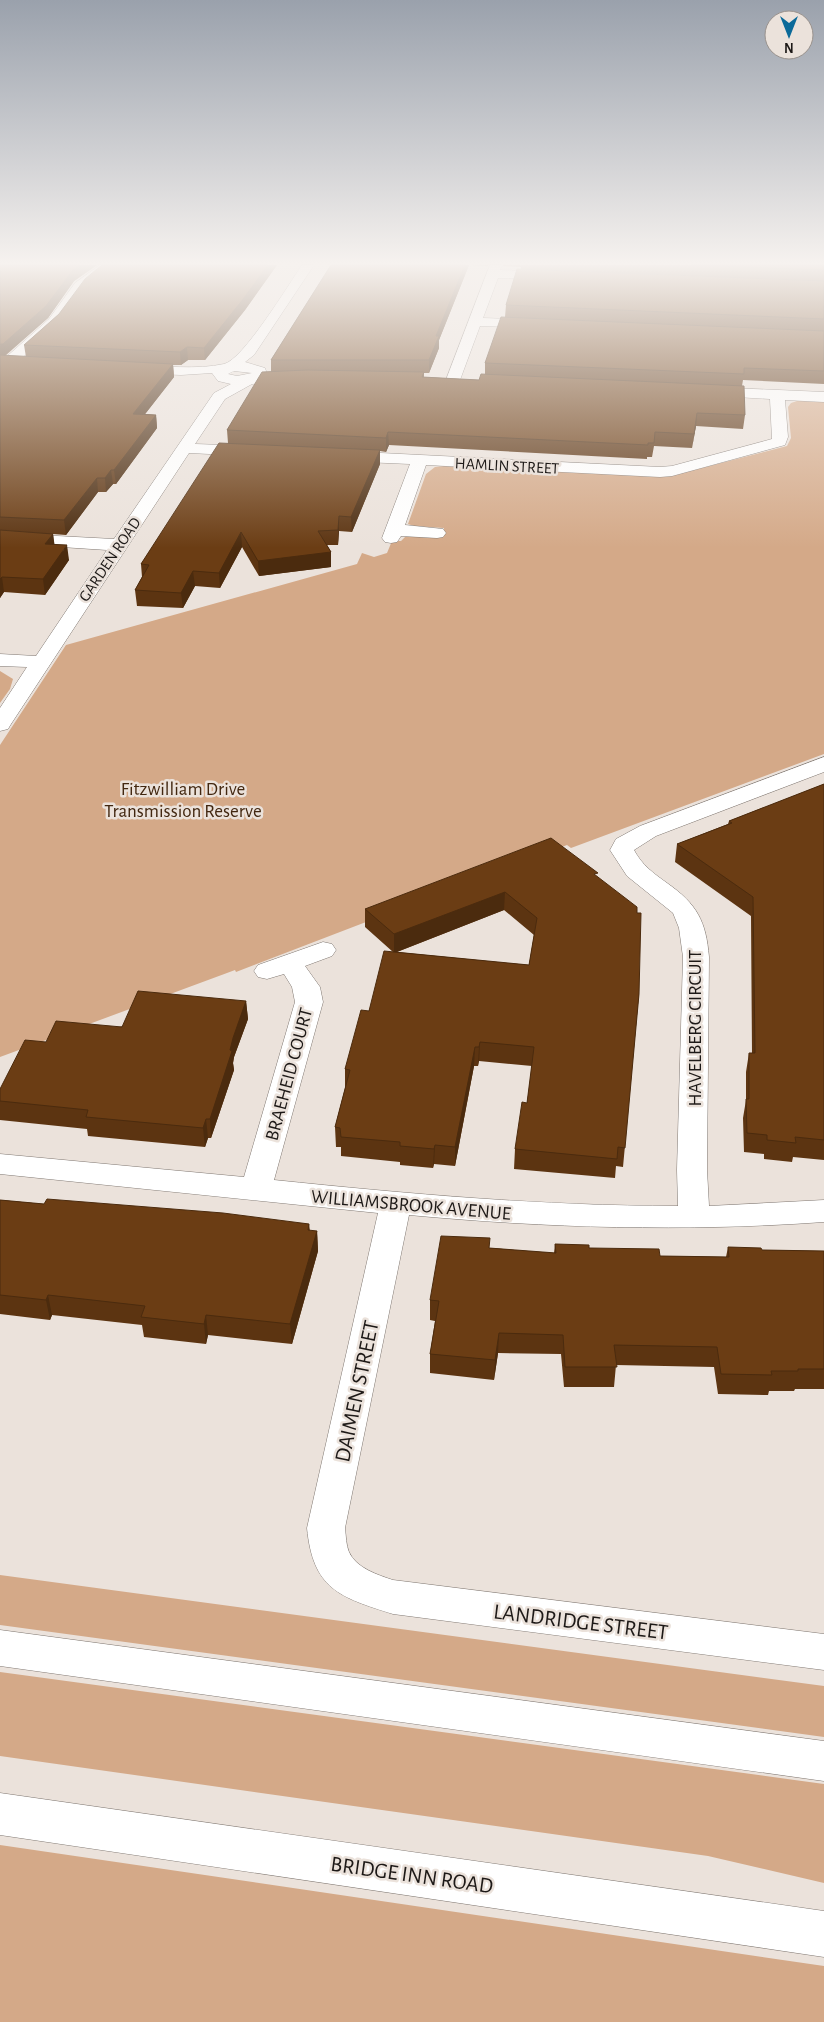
<svg xmlns="http://www.w3.org/2000/svg" width="824" height="2022" font-family="'Alegreya Sans',sans-serif">
<rect width="100%" height="100%" fill="#ebe2db"/>
<g fill="#d4a988">
<path d="M800,400L824,402V754L571,848L567,845L236,972L235,970L227,973L0,1057V745L66,645L357,564L362,553L374,557L387,553L392,541H401L406,536L441,538L444,528L414,526L408,524L426,474L435,467L444,466L670,476L787,446L791,438L788,407L791,403Z"/>
<path d="M0,671L13,679L10,689L0,703Z"/>
<path d="M0,1575L824,1686V1737L0,1625Z"/>
<path d="M0,1672L824,1784V1883L708,1856L0,1756Z"/>
<path d="M0,1845L824,1966V2022H0Z"/>
</g>
<g fill="none" stroke-linecap="round" stroke-linejoin="round">
<g stroke="#807872" stroke-width="1">
<g id="minor">
<path d="M100,265H114L85,289L59,325L14,365H4L2,362L4,359L49,319L75,283Z"/>
<path d="M302,265H314L254,355L245,362L265,368L267,374H300L302,377L300,380L295,381L252,384L225,399L195,444L251,446L257,448L259,451L257,454L251,456L189,453L11,724L8,729L0,731V708L27,667L0,666V654L36,656L107,550L0,543V533L114,539L214,393L231,384L218,381L212,373L181,375L136,373L131,372L129,369L131,366L136,365C164,366 197,370 224,364C243,360 289,284 302,265ZM234,371L252,373L237,376L228,374Z"/>
<path d="M490,265H502L500,270L553,272L559,276L553,280L498,278L483,318L536,320L543,324L536,328L480,326L460,380L458,383H448L446,380Z"/>
<path d="M708,387L824,392V402L785,400L788,437L785,445L672,476L660,477L426,465L405,525L443,529L446,533L443,537L437,538L401,536L397,542L391,543L385,542L382,538L410,464L341,461L335,459L333,456L335,453L341,451L660,467L672,466L772,439L770,399L703,395L700,392L703,389Z"/>
<path d="M824,757V772L656,836L634,850C642,865 653,873 667,883C697,904 706,921 709,957L707,1170L709,1206L824,1200V1222C685,1232 548,1228 409,1215L345,1528C346,1536 346,1545 349,1552C356,1568 378,1575 393,1580L824,1634V1670L393,1614C339,1597 313,1589 307,1528L378,1213L0,1174V1154L244,1177L295,1002L292,987L284,974L267,979L258,977L254,971L258,965L323,942L332,944L336,950L332,956L305,966L320,987L323,1002L274,1180C409,1194 543,1206 678,1206L677,1170L683,957L679,928L673,913L627,876L610,850L616,839L640,826Z"/>
</g>
</g>
<g stroke="#807872" stroke-width="1">
<g id="major">
<path d="M0,1630L824,1741V1781L0,1666Z"/>
<path d="M0,1793L824,1911V1957L0,1835Z"/>
</g>
</g>
<use href="#minor" fill="#fff" fill-rule="evenodd"/>
<use href="#major" fill="#fff" fill-rule="evenodd"/>
</g>
<g fill="#5c3411" fill-rule="evenodd">
<path d="M0,265H97L74,281L48,318L5,356L26,357L24,345L59,314L102,265H277L245,310L205,360H188L181,365H173L174,377L145,414L156,415L157,428L116,484H113L106,492H98L66,535L53,534L54,544L69,560L45,595L4,592L0,598Z"/>
<path d="M331,265H488V266L469,265L439,340V348L429,373H424V377L479,380L485,374V363L505,317L506,305L740,278L521,269V267L503,266V265H824V384L743,380L742,386L745,415L743,429L696,426L692,448L654,446L652,457H647V459L389,445L386,452L380,451V464L352,532L339,531L338,545H327L331,552V567L259,576L242,547L220,588L195,586L183,608L137,606L135,590L142,577L141,564L228,443L227,430L271,372V360Z"/>
<path d="M824,784V1160L793,1157L792,1162L764,1159V1154L744,1152L743,1118L746,1100V1072L749,1053H752L751,916L675,862L677,844L728,824L729,821Z"/>
<path d="M598,877L639,994L623,1167L616,1166L615,1178L514,1169L515,1149L527,1103L532,1066L479,1061L478,1066H474L455,1166L434,1164L433,1168L400,1165V1162L341,1156V1147H336L335,1127L345,1088V1069L393,952L365,927V909ZM504,910L534,935L529,965L397,952Z"/>
<path d="M246,1001L248,1019L234,1057L233,1063L234,1070L211,1138H208L205,1147L88,1136L87,1129L0,1120V1089L46,1042Z"/>
<path d="M0,1200L44,1204L309,1224L310,1231H317L318,1251L292,1344L208,1335L206,1344L144,1337L142,1325L52,1315L50,1320L0,1314Z"/>
<path d="M555,1244L660,1256L726,1257L728,1247L762,1250L824,1251V1389H795L794,1391H769L768,1395L718,1394L714,1367L616,1365L614,1387H564L561,1354L498,1353L494,1380L430,1373V1354L435,1321L430,1320V1300L490,1248L554,1253Z"/>
</g>
<g fill="#4b2b0e">
<path d="M80,265H97L74,281L48,318L4,356L0,357V344L73,270Z"/>
<path d="M268,265H277L245,310L205,360L204,348Z"/>
<path d="M465,265H469L439,340V348L429,373V360L436,336Z"/>
<path d="M187,347L188,360L181,365L180,352Z"/>
<path d="M173,364L174,377L135,427L133,414Z"/>
<path d="M697,413L696,426L692,448Z"/>
<path d="M156,415L157,428L116,484L114,470Z"/>
<path d="M388,432L389,445L386,452V438Z"/>
<path d="M380,450V464L352,532L351,517Z"/>
<path d="M111,470L113,484L106,492L105,478Z"/>
<path d="M97,478L98,492L66,535L64,520Z"/>
<path d="M339,516V531L338,545V530Z"/>
<path d="M241,532L242,547L220,588L219,573Z"/>
<path d="M53,534L55,548L45,544Z"/>
<path d="M67,545L69,560L45,595L43,579Z"/>
<path d="M331,552V567L259,576L258,561Z"/>
<path d="M193,571L195,586L183,608L181,593Z"/>
<path d="M2,577L4,592L0,598V579Z"/>
<path d="M505,892L504,910L394,953V934Z"/>
<path d="M246,1001L248,1019L234,1057L233,1063L234,1070L211,1138L210,1119L233,1038Z"/>
<path d="M480,1042L479,1061L478,1066L479,1047Z"/>
<path d="M475,1047L474,1066L455,1166V1147Z"/>
<path d="M206,1119L208,1138L205,1147L203,1128Z"/>
<path d="M435,1145L434,1164L433,1168L434,1149Z"/>
<path d="M317,1231L318,1251L292,1344L290,1324Z"/>
<path d="M48,1295L52,1315L50,1320L46,1300Z"/>
<path d="M206,1315L208,1335L206,1344L204,1324Z"/>
<path d="M499,1333L498,1353L494,1380L495,1360Z"/>
</g>
<g fill="#6b3d14" stroke="#4b2b0e">
<path d="M0,265H80L73,270L46,306L3,344H0Z"/>
<path d="M102,265H268L244,298L204,348L187,347L180,352L24,345L59,314L85,279Z"/>
<path d="M331,265H465L436,336H439L429,360H271Z"/>
<path d="M691,265H824V270Z"/>
<path d="M517,269L824,281V319L506,305Z"/>
<path d="M501,317L824,331V371L744,368V374L485,363Z"/>
<path d="M0,355L173,364L133,414L156,415L114,470H111L105,478H97L64,520L0,517Z"/>
<path d="M307,370L424,372L422,377L479,380L481,374L744,386L745,415L697,413L694,434L655,432L654,443H648V445L388,432L386,438L227,430L262,372Z"/>
<path d="M219,443L380,450L351,517L339,516L338,530L318,531L331,552L258,561L241,532L219,573L193,571L181,593L135,590L149,565L141,564Z"/>
<path d="M0,530L53,534L45,544L67,545L43,579L2,577L0,579Z"/>
<path d="M824,784V1140L795,1137L796,1143L767,1140V1135L747,1133L746,1099H749V1053H755L753,897L677,844L732,823L729,821Z"/>
<path d="M551,838L598,873L594,874L637,907V913H641L639,994L625,1148L618,1147L617,1159L515,1149L522,1102L527,1103L534,1047L480,1042L479,1047H475L455,1147L435,1145L434,1149L400,1146V1142L341,1137L340,1128L335,1127L350,1070L345,1069L361,1010L369,1011L384,951L529,965L537,918L505,892L394,934L365,909Z"/>
<path d="M138,991L246,1001L233,1038L230,1050L232,1051L210,1119H206L203,1128L86,1117L88,1110L0,1101V1089L25,1040L46,1042L56,1021L122,1027Z"/>
<path d="M47,1199L223,1213L309,1224L308,1230L317,1231L290,1324L206,1315L204,1324L141,1317L145,1306L48,1295L46,1300L0,1295V1200L44,1204Z"/>
<path d="M441,1236L490,1238L489,1248L556,1253L555,1244L589,1245V1248L659,1249L660,1256L729,1257L728,1247L761,1248L762,1250L824,1251V1369H798V1371H771L772,1375L721,1374L717,1347L614,1345L617,1367H565L563,1335L499,1333L495,1360L430,1354L439,1301L430,1300Z"/>
</g>
<linearGradient id="sky" x2="0" y2="1"><stop stop-color="#9aa1ac"/><stop offset="0.48" stop-color="#f6f2ef"/><stop offset="1" stop-color="#f6f2ef" stop-opacity="0"/></linearGradient>
<rect width="824" height="548" fill="url(#sky)"/>
<g text-anchor="middle" stroke-width="5" stroke-linejoin="round" paint-order="stroke">
<g font-size="16" fill="#1d1917" stroke="#ebe2db">
<text transform="translate(507 465) rotate(3)" y="6">HAMLIN STREET</text>
<text transform="translate(109 559) rotate(-56)" y="6">GARDEN ROAD</text>
</g>
<g font-size="19" fill="#422710" stroke="#ebe2db">
<text x="183" y="795">Fitzwilliam Drive<tspan x="183" dy="22">Transmission Reserve</tspan></text>
</g>
<g font-size="19" fill="#1d1917" stroke="#ebe2db">
<text transform="translate(694 1028) rotate(-90)" y="7">HAVELBERG CIRCUIT</text>
<text transform="translate(288 1074) rotate(-75)" y="7">BRAEHEID COURT</text>
<text transform="translate(411 1204) rotate(5)" y="7">WILLIAMSBROOK AVENUE</text>
</g>
<g font-size="22" fill="#1d1917" stroke="#ebe2db">
<text transform="translate(356 1391) rotate(-78)" y="8">DAIMEN STREET</text>
<text transform="translate(581 1621) rotate(7)" y="8">LANDRIDGE STREET</text>
<text transform="translate(412 1874) rotate(8)" y="8">BRIDGE INN ROAD</text>
</g>
</g>
<g transform="translate(789 35) rotate(180)"><circle r="24" fill="#ebe2db" stroke="#99928d"/>
<path d="M0-4L9 19L0 12L-9 19Z" fill="#0b6a99"/>
<text y="-8" font-size="14" font-weight="bold" text-anchor="middle" fill="#1d1917">N</text>
</g>
</svg>
